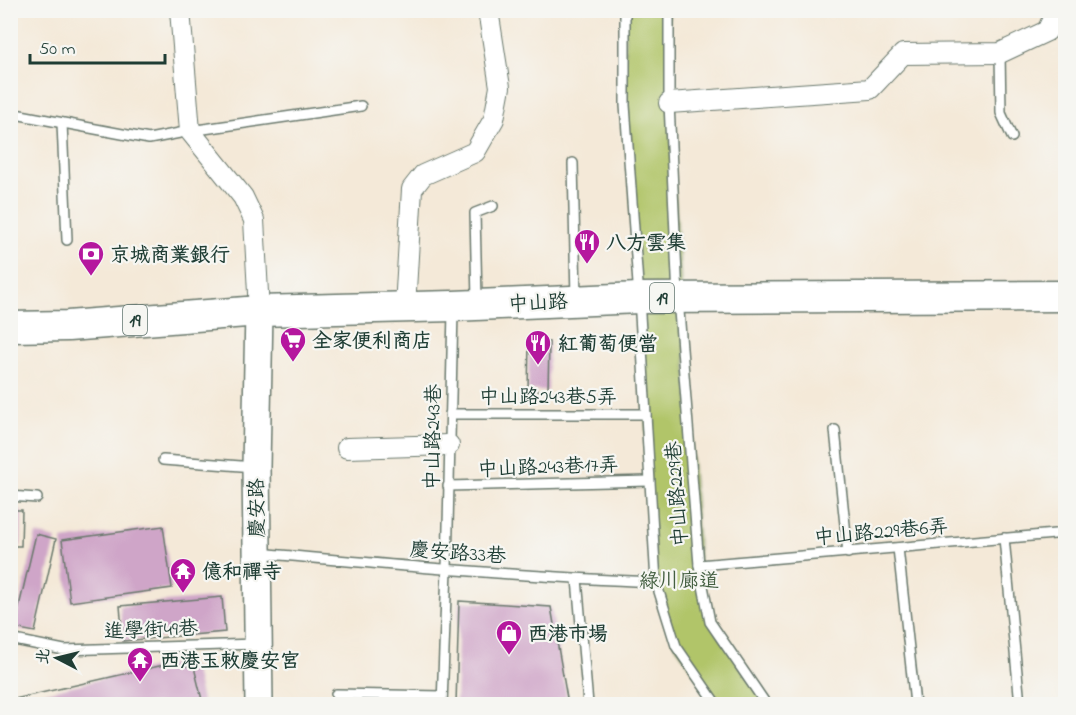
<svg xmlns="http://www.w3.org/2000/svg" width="1076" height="715" font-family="'Indie Flower','LXGW WenKai TC',sans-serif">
<rect width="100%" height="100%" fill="#f6f6f2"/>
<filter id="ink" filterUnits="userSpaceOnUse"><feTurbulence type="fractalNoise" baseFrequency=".0167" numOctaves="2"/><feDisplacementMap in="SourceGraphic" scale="12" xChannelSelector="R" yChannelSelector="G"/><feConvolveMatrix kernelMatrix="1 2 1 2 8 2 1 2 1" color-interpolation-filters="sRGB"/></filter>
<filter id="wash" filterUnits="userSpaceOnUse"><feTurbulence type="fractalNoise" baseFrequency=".008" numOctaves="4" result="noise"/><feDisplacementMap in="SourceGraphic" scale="24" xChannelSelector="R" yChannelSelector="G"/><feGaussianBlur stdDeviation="1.35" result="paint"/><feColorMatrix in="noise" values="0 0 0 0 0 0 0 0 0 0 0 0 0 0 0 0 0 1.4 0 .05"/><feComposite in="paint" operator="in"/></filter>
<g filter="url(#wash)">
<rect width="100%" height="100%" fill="#f4e9d8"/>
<g fill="#b1c569" stroke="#68814e" stroke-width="1.5">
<path d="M433,11H480V14L434,18Z"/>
<path d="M625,11H669V103L699,565L710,622L766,704H716L676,646L656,582L625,105Z"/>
</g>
<g id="blocks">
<g fill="#cfa5c8">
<path d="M529,342H549L548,391L528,390Z"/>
<path d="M10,510H22L21,546H10Z"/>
<path d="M163,526L172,588L70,602L62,540Z"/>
<path d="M36,534L56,539L35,632L14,628Z"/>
<path d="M222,597L225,632L123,641L120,606Z"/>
<path d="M459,601L551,607L568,704H456Z"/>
<path d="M168,664L194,667L203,704H11L10,700Z"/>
</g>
</g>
</g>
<g filter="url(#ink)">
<use href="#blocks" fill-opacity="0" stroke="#6a796d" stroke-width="1.5"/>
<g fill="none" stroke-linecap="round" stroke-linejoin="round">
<g stroke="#6a796d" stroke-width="12">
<g id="service">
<path d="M625,10V105L639,298L656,582L676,646L716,704"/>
<path d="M669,10V103L678,298L699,565L710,622L766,704"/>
<path d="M1000,53L1001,113L1012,137"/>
<path d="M10,113L149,139L190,131L361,106"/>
<path d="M62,123L67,240"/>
<path d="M573,163L576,298"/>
<path d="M477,300L475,213L493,206"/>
<path d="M450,414H646"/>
<path d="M835,430L848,553"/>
<path d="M163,460L254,467"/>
<path d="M448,486L649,481"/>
<path d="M10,496L37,498"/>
<path d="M1004,538L1020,704"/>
<path d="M898,548L915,704"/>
<path d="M259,553C392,565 524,577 656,582"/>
<path d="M699,565L1066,533"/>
<path d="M577,579L588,704"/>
<path d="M10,639L64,650L256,644"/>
<path d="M336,694L442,696"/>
<path d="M442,704L447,569L453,311"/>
</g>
</g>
<g stroke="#6a796d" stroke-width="22">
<g id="minor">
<path d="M180,10L190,131L243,197L254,220L259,311"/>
<path d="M669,103L870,89L903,54L1000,53L1047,31L1057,10"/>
<path d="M405,307L412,189L423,175L475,152L494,119L500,87L488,10"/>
<path d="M347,448L449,445"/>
</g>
</g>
<g stroke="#6a796d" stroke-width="30">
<path id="secondary" d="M259,704L256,467L259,311"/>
</g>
<g stroke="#6a796d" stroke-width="33">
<path id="primary" d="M10,327L68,326L259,311L453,306L639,298L1066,296"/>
</g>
<use href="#service" stroke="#fff" stroke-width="9"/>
<use href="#minor" stroke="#fff" stroke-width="20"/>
<use href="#secondary" stroke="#fff" stroke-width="27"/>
<use href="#primary" stroke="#fff" stroke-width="30"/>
</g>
</g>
<defs>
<g id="restaurant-pin" transform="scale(1.35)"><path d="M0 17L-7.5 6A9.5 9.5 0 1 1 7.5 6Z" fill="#b5179e" stroke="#f6f6f2"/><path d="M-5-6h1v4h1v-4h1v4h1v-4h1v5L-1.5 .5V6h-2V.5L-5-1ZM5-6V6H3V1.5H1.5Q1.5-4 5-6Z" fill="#fff"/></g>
<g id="bank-pin" transform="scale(1.35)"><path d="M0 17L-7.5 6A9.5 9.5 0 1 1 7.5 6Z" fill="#b5179e" stroke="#f6f6f2"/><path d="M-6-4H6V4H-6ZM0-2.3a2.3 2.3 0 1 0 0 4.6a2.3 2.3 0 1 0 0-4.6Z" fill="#fff"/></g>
<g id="supermarket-pin" transform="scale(1.35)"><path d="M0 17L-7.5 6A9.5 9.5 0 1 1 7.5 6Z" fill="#b5179e" stroke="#f6f6f2"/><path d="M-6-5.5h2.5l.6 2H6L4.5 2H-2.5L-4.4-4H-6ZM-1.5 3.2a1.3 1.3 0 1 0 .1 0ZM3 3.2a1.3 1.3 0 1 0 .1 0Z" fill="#fff"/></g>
<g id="temple-pin" transform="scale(1.35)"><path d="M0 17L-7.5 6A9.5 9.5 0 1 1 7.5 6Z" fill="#b5179e" stroke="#f6f6f2"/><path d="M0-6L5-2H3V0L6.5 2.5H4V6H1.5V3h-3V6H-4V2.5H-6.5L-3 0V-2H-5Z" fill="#fff"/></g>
<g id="shop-pin" transform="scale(1.35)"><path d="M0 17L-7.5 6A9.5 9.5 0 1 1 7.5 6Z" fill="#b5179e" stroke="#f6f6f2"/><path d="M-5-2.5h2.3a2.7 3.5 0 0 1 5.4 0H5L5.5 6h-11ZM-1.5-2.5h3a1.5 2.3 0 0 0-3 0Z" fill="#fff"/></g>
</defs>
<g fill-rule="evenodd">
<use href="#restaurant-pin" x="587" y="242"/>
<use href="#bank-pin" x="91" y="254"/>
<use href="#supermarket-pin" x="293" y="340"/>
<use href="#restaurant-pin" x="538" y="343"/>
<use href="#temple-pin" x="183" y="571"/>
<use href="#shop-pin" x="509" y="633"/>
<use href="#temple-pin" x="140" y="660"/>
</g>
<g text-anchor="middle" stroke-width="4.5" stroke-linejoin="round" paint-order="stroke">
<g fill="#f6f6f2" stroke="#60746d" stroke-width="1.5">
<rect x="650" y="283" width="24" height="30" rx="4.5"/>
<rect x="123" y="305" width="24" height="30" rx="4.5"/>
</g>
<g font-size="18" font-weight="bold" fill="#1f3d34">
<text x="662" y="304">19</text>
<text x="135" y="326">19</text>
</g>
<g font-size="20" font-weight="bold" fill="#1f3d34" stroke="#f6f6f2" text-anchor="start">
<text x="606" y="249">八方雲集</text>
<text x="110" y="261">京城商業銀行</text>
<text x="312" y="347">全家便利商店</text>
<text x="558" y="350">紅葡萄便當</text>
<text x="202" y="578">億和禪寺</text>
<text x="528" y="640">西港市場</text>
<text x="160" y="667">西港玉敇慶安宮</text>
</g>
<g font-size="20" fill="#1f3d34" stroke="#f6f6f2">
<text transform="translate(538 302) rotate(-3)" y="7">中山路</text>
<text x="548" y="403">中山路243巷5弄</text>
<text transform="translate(432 437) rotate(-89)" y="7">中山路243巷</text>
<text transform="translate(548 466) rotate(-2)" y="7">中山路243巷17弄</text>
<text transform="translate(676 494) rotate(-94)" y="7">中山路229巷</text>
<text transform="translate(256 508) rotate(-91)" y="7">慶安路</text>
<text transform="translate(881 531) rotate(-5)" y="7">中山路229巷6弄</text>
<text transform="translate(458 552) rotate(4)" y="7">慶安路33巷</text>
<text transform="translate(151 629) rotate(-2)" y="7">進學街49巷</text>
</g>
<g font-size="20" fill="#445f41" stroke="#f6f6f2">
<text x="679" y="587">綠川廊道</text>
</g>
</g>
<rect width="1076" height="715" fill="none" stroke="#f6f6f2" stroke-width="36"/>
<g transform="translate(57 658) rotate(277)" stroke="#f6f6f2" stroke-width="4.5" paint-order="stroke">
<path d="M0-4.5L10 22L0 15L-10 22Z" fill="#1f3d34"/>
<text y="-9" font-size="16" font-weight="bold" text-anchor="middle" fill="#1f3d34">北</text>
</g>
<path d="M30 54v9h135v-9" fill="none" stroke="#1f3d34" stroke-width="3"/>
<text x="39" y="54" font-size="18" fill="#1f3d34" stroke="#f6f6f2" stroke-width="4.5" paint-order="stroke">50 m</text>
</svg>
